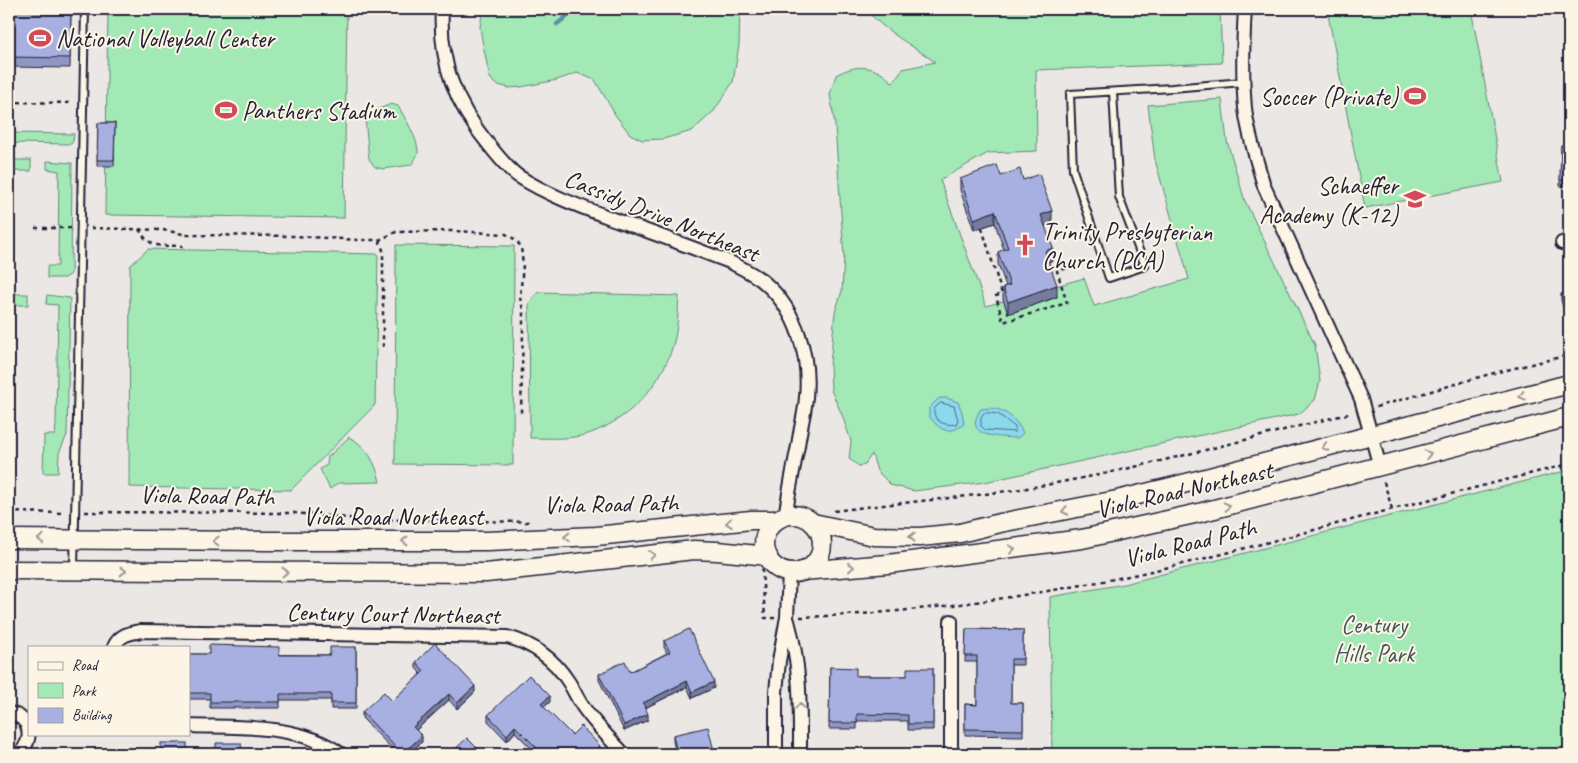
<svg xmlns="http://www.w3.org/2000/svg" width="1578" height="763" font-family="Caveat,sans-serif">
<rect width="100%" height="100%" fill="#ebe7e4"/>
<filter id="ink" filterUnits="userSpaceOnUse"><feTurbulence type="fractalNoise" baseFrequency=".02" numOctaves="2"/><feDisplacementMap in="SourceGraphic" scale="10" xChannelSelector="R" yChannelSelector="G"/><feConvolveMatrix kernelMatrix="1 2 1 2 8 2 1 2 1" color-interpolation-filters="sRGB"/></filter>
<g filter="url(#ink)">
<g fill="#a2e9b6" stroke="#628678">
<path d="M108,9H347L344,218L105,215Z"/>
<path d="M483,9H740L739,45L733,82L714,111L692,131L663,139L642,140L630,134L616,116L595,80L577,73L557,80L521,87L509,88L495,84L490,78L482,40L480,27Z"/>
<path d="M865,9H1220L1222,63L1036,70L1037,151L988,153L940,180L986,306L1084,278L1094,306L1189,279L1155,160L1148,105L1222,99L1227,141L1245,201L1315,345L1320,381L1315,400L1299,414L985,482L914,491L891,485L877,471L872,454L865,464L859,466L849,459L851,441L842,415L831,390L830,364L835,312L842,291L844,257L835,125L830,94L836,75C857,63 876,65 893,83L903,69L935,62C909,43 887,33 865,9Z"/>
<path d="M1327,9H1471L1503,182L1365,208Z"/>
<path d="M391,104L398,106C404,116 418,139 418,151C418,156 414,161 411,165L383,169L375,167L369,159L365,118L369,113Z"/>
<path d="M9,133L74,134L73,141L71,144L9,143Z"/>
<rect x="9" y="160" width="22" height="11"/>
<path d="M47,161L72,163L71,274L65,278H47V266H58L59,171L47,169Z"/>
<path d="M396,245L514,246L513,465L395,464Z"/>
<path d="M148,249L378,254L375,405L291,490L129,487L130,266Z"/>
<path d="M538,292L679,296C678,310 678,324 675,338C665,381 632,418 591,433C573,440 550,438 530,438L529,303Z"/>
<rect x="9" y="294" width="19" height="11"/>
<path d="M47,295L70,298L67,435L59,453L58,473H43L44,435H55L56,424L58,305L46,304Z"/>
<path d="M349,437C367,446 376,463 380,482L338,483L330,489L320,469L327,465L328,457Z"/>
<path d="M1569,470V754H1052L1050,597L1124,584Z"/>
</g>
<g fill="#8cd8ec" stroke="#628fa5">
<path d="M939,398H947L958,402L962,412L964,424C948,436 939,430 929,416V408Z"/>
<path d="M991,408C1005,409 1017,420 1023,433L1018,438C1000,437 961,438 981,409Z"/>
</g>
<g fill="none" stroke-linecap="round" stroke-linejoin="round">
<g stroke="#4c6b82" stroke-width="1">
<path d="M941,403L954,406L958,420L956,424C945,426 933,422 934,409Z"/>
<path d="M991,413L998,414L1015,427V432L985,430L981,426V417L984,413Z"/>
</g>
<path stroke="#628fa5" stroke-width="4.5" d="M557,24L577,9"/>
<g stroke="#22223b" stroke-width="10">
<g id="service">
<path d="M1113,92L1119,197L1145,266L1109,278L1073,170L1070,94L1172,88L1243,82"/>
<path d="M74,570L85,9"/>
</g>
</g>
<g stroke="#22223b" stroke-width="16">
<g id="minor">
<path d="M442,9C439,62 455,104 489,145C498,156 507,168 518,176C549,196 584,208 619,221C656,234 693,248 730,262C742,268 755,274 765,283C797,311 810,356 806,397C805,413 800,429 798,446C793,469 789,493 785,517"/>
<path d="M1245,9C1243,42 1242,75 1245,108C1248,135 1257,161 1264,186L1361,399L1380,467"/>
<path d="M1562,243L1569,242"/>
<path d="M788,621C801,667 800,706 800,754"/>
<path d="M951,621V754"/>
<path d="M114,647C119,635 129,633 141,631L507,637C532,643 554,659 568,681C574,690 578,701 586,711C597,726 611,740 624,754"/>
<path d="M9,713C32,717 34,740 19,754"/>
<path d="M189,726C239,728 298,723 341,754"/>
<path d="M776,754V692L779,661L787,617L789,572"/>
</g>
</g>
<g stroke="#22223b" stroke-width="21">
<g id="secondary">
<circle cx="793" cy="544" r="29"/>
<path d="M813,523L874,536L920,537L960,533L1000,523L1117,500L1171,487L1569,384"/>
<path d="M9,539L265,541H487L596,536L751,520H777"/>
<path d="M9,570L486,573L694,550L717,551L768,556"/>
<path d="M802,571L888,564L1082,539L1199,513L1569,417"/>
</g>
</g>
<g stroke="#22223b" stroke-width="2.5" stroke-dasharray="4 4" stroke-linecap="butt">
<path d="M9,102L73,103"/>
<path d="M35,228H71"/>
<path d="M91,228L163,230L188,235L296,236L358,240H379L396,232L454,231L506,234L516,240L521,247L523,265L520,298L523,309V331L521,413"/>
<path d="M982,228L1002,294L996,296L1003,322L1067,303L1057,271L1093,261"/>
<path d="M139,229C150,250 163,245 183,246"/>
<path d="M379,240L383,250V347"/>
<path d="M1376,407L1490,374L1569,355"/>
<path d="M1384,482L1392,509"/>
<path d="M834,511C908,501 983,497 1056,483C1156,465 1253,437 1352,413"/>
<path d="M9,512L65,513"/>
<path d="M85,512L294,513L359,519L529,522"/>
<path d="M762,569L765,618H775"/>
<path d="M800,617C906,614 1010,599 1114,579C1203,561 1290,536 1378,513C1442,496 1505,480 1569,464"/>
</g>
<use href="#service" stroke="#fcf5e5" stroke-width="6"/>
<use href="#minor" stroke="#fcf5e5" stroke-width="12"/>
<use href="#secondary" stroke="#fcf5e5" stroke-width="18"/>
</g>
<g fill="#9097c2" stroke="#22223b">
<path d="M9,9H71L70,68L9,67Z"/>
<path d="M98,123H115L114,166H97Z"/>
<path d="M1561,145H1569V186H1560Z"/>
<path d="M1001,176L1023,180L1052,223L1045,226L1053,260L1048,262L1057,297L1008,314L1003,299V287L1006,286L998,264V252L1004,250L995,223L974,230L960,190V179Z"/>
<path d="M1569,276V325L1568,326L1561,300V294L1569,292L1566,283V277Z"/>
<path d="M966,629L1023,630V665H1011V703H1023V736L965,735V704L977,705V662H965Z"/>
<path d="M664,641L714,688L692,698L687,687L645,708L648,720L624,731L599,680V674L630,672L667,653L664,647Z"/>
<path d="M356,647V709H331V700H280V708H210V699H189V654L330,655Z"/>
<path d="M416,662L475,692L457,709L449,700L416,730L422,742L408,754H397L362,718V712L392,701L421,674L416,668Z"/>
<path d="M830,667L856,676H907L933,668V730H908V721H857V729H829Z"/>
<path d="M550,702L544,707L572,735L600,752L598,754H537L515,732L507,741L488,721V715Z"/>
<path d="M673,735L714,751L724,754H676L673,741Z"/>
</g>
<g fill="#757b9e" stroke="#22223b">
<path d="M995,211V223L974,230V219Z"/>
<path d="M1052,211V223L1041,227V215Z"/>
<path d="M1053,248V260L1045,263V251Z"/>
<path d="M1057,285V297L1008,314V302Z"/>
<path d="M687,681V687L643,709V703Z"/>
<path d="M714,682V688L692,698V692Z"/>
<path d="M475,686V692L457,709V703Z"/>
<path d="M449,694V700L413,733V727Z"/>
<path d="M550,696V702L541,710V704Z"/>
<path d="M648,714V720L624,731V725Z"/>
<path d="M515,726V732L507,741V735Z"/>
<path d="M422,736V742L408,754H402Z"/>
<path d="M600,746V752L598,754H591Z"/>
</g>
<g fill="#a7b0e1" stroke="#22223b">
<path d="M9,9H71L70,58L9,57Z"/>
<path d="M98,123H115L114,160H97Z"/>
<path d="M1561,145H1569V180H1560Z"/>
<path d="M997,165L1001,176L1020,169L1023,180L1039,174L1052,211L1041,215L1053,248L1045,251L1057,285L1008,302L1003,287L1010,285L998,252L1008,248L995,211L974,219L960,179Z"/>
<path d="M1569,276V289L1566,277Z"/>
<path d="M1569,292V319L1568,320L1561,294Z"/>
<path d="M689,629L714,682L692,692L687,681L643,703L648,714L624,725L599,674L625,661L630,672L670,652L664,641Z"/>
<path d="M966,629L1023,630V659H1011V703H1023V730L965,729V704L977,705V656H965Z"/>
<path d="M435,643L475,686L457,703L449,694L413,727L422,736L402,754L362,712L384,692L392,701L424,671L416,662Z"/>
<rect x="131" y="645" width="28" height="2"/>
<path d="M209,645L279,647V655H330V647H356V703H331V694H280V702H210V693H189V654H209Z"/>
<path d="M830,667L856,668V676H907V668H933V724H908V715L857,714V723H829Z"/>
<path d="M529,675L550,696L541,704L572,735L581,726L600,746L591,754H543L515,726L507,735L488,715Z"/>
<path d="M708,727L714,751L723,749L724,754H677L673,735Z"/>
<path d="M467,738L483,754H450Z"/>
<rect x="161" y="743" width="26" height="11"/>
<path d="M216,743H241L242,754H216Z"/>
</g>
<defs><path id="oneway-chevron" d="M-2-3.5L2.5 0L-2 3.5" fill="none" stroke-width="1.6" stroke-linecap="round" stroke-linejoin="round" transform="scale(1.25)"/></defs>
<g stroke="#9a9698">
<use href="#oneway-chevron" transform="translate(1522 396) rotate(166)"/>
<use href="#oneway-chevron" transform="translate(1325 447) rotate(165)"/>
<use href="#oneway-chevron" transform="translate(1428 454) rotate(-15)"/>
<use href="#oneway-chevron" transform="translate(1227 506) rotate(-14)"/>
<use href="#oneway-chevron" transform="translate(1065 511) rotate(168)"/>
<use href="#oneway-chevron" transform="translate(729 523) rotate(174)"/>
<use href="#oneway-chevron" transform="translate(567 537) rotate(178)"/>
<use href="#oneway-chevron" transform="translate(912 537) rotate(-178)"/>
<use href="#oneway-chevron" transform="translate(41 539) rotate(-179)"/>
<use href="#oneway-chevron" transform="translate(216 541) rotate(-179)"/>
<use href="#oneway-chevron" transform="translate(405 541) rotate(180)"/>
<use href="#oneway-chevron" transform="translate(1012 549) rotate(-8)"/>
<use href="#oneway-chevron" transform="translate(652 555) rotate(-7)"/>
<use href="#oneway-chevron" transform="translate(851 567) rotate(-5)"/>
<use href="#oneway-chevron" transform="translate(123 571)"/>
<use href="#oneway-chevron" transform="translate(285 572)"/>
<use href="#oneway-chevron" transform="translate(800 706) rotate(-90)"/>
</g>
</g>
<defs>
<g id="stadium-bare" transform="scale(1.725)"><path d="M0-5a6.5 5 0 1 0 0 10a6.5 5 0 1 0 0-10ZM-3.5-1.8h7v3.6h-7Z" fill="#d1495b" stroke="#fcf5e5" stroke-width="2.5" paint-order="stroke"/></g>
<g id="school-bare" transform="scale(1.725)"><path d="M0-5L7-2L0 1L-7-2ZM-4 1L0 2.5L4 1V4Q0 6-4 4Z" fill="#d1495b" stroke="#fcf5e5" stroke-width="2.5" paint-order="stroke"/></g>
<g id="church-bare" transform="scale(1.725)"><path d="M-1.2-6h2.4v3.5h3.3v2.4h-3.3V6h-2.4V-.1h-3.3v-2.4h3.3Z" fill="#d1495b" stroke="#fcf5e5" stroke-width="2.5" paint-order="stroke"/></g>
</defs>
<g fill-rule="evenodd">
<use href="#stadium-bare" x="40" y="38"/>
<use href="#stadium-bare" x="1415" y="96"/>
<use href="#stadium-bare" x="226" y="110"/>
<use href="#school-bare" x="1415" y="199"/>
<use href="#church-bare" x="1025" y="245"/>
</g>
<g text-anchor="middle" stroke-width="4" stroke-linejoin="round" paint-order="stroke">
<g font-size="25" fill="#22223b" stroke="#fcf5e5" text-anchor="start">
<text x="56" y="47">National Volleyball Center</text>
<text x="1398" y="105" text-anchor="end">Soccer (Private)</text>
<text x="242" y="119">Panthers Stadium</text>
<text x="1398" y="194" text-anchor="end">Schaeffer<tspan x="1398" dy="29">Academy (K-12)</tspan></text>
<text x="1042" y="240">Trinity Presbyterian<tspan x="1042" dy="29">Church (PCA)</tspan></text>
</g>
<g font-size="25" fill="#22223b" stroke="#fcf5e5">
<text transform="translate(662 215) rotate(22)" y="9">Cassidy Drive Northeast</text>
<text transform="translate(1184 489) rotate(-13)" y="9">Viola Road Northeast</text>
<text transform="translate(207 495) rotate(1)" y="9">Viola Road Path</text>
<text transform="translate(611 503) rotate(-1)" y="9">Viola Road Path</text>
<text x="393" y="525">Viola Road Northeast</text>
<text transform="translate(1190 542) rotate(-14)" y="9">Viola Road Path</text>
<text transform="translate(393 613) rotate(1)" y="9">Century Court Northeast</text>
</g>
<g font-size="25" fill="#42545a" stroke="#fcf5e5">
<text x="1374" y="633">Century<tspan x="1374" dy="29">Hills Park</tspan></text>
</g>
</g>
<rect width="1578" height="763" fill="none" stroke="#fcf5e5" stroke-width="30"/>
<rect x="15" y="15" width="1548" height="733" fill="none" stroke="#22223b" stroke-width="2" filter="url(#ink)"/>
<rect x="28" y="646" width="162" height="90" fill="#fcf5e5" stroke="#a5a1a1"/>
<rect x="38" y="662" width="25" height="8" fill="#fcf5e5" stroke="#a5a1a1"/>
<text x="72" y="670" font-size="15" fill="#22223b">Road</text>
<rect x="38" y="683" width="25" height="15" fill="#a2e9b6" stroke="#a5a1a1"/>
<text x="72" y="696" font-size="15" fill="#22223b">Park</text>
<rect x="38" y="708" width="25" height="15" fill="#a7b0e1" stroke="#a5a1a1"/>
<text x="72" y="720" font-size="15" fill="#22223b">Building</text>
</svg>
